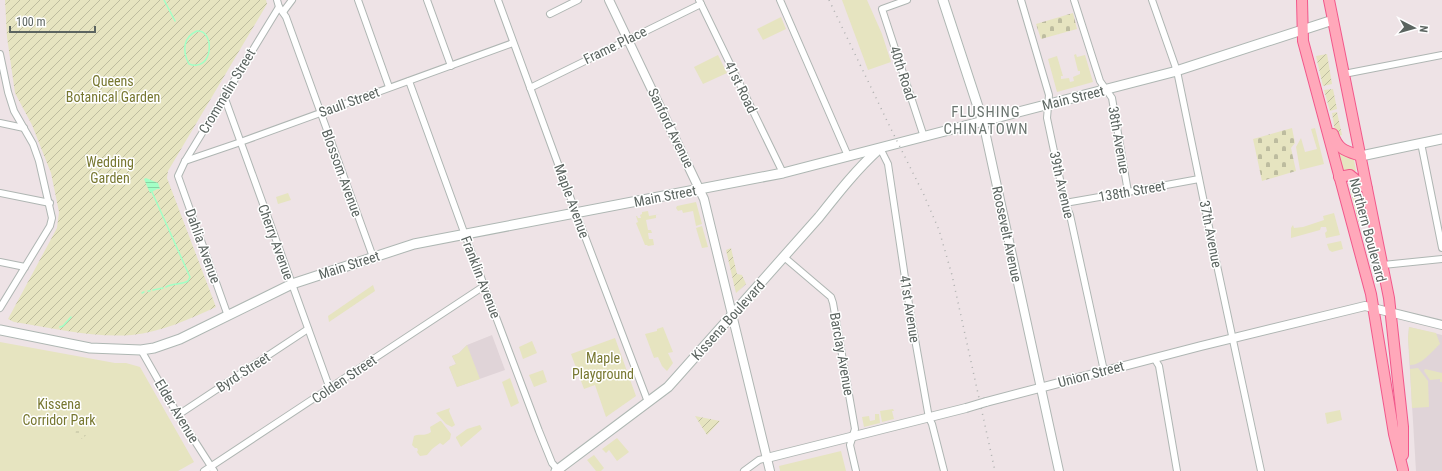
<svg xmlns="http://www.w3.org/2000/svg" width="1442" height="471" font-family="'Roboto Condensed',sans-serif">
<defs>
<pattern id="wetland-marsh" width="20" height="14" patternUnits="userSpaceOnUse"><rect width="20" height="14" fill="#e6e4c0"/><path d="M1 5h8M5 5V1M11 12h8M15 12V8" fill="none" stroke="#bdbc9f"/></pattern>
<pattern id="cemetery-stones" width="16" height="16" patternUnits="userSpaceOnUse"><rect width="16" height="16" fill="#e6e4c0"/><path d="M2 7V4a2 2 0 0 1 4 0v3zM10 15v-3a2 2 0 0 1 4 0v3z" fill="#bdbc9f"/></pattern>
<pattern id="garden-furrows" width="10" height="10" patternUnits="userSpaceOnUse"><rect width="10" height="10" fill="#e6e4c0"/><path d="M-1 1l2-2M0 10L10 0M9 11l2-2" fill="none" stroke="#bdbc9f"/></pattern>
<pattern id="water-rules" width="6" height="5" patternUnits="userSpaceOnUse"><rect width="6" height="5" fill="#a3ffc6"/><path d="M0 2.5h6" fill="none" stroke="#88d2a4"/></pattern>
</defs>
<rect width="100%" height="100%" fill="#eee3e6"/>
<g fill="#e0d4d8">
<path d="M1409,327L1442,335V471H1416L1408,338Z"/>
<path d="M492,335L505,370L457,387L449,367L456,364L452,356L459,353L467,345Z"/>
</g>
<g fill="#e6e4c0">
<path d="M842,0H867L882,34L891,62L868,70Z"/>
<path d="M781,17L786,29L763,40L757,29Z"/>
<path d="M1076,54L1077,57L1085,55L1093,82L1057,92L1048,59L1057,56L1063,76H1061V79L1069,78L1070,82L1074,81L1073,77L1080,74V71H1078L1074,55Z"/>
<path d="M718,55L727,73L703,84L694,67Z"/>
<path d="M1315,128L1324,164L1300,170L1296,147L1301,138L1305,152L1317,149L1311,129Z"/>
<path d="M1338,150L1353,155L1356,171H1342L1337,155Z"/>
<path d="M288,193L291,200L278,204L276,197Z"/>
<path d="M696,202L702,224L696,226L693,211L683,213L682,210L678,211L676,208L677,206Z"/>
<path d="M648,211L649,216L661,214L656,215V218L646,220L648,230H651L652,233H648L649,239H653L654,245L648,246L647,245H645L636,223L638,222L636,216H637L638,218H641L640,215L642,214V212Z"/>
<path d="M1334,213L1340,235L1326,238L1325,233L1327,231L1326,227H1321L1320,230L1291,238V228L1293,225L1294,228L1303,227L1324,220L1323,216Z"/>
<path d="M702,226L708,247L702,248L696,228Z"/>
<path d="M1341,241L1343,249L1332,252L1329,250L1327,244Z"/>
<path d="M373,285L375,291L329,322L328,316Z"/>
<path d="M663,327L673,352L668,353L673,363L667,371L662,366L658,357L654,358L645,334L657,331V329Z"/>
<path d="M1409,327L1436,333L1440,344C1431,352 1422,365 1410,365L1408,338Z"/>
<path d="M615,338L636,396L606,417L595,385L584,389L571,354Z"/>
<path d="M532,341L537,353L523,359L519,347Z"/>
<path d="M0,342L115,363H126L140,367L194,462L178,471H0Z"/>
<path d="M467,345L480,379L457,387L449,367L456,364L452,356L459,353Z"/>
<path d="M1418,368L1428,381L1429,407L1412,408L1410,369Z"/>
<path d="M1425,369L1442,373V382H1440V379L1430,380L1424,371Z"/>
<path d="M543,370L547,382L534,387L529,375Z"/>
<path d="M510,378L519,403L511,407L502,382Z"/>
<path d="M450,408L449,411L455,425L452,427L446,424L436,413Z"/>
<path d="M893,409L894,411H892L894,419L882,422L880,411Z"/>
<path d="M1340,410L1342,420L1327,424L1325,413Z"/>
<path d="M875,414H879L880,423L864,427L862,417L869,416L870,421L875,420Z"/>
<path d="M440,421H441L451,434L450,439L443,445L440,443L432,449L427,455L420,456L417,452L418,450L417,448H415L412,445L414,436C420,433 424,437 431,432L430,427Z"/>
<path d="M480,425L482,429L461,447L456,438V437L467,429Z"/>
<path d="M617,438L629,452L617,461L609,450L606,453L602,449Z"/>
<path d="M841,451L846,471H780L779,466Z"/>
<path d="M594,455L604,468L601,471H596L587,460Z"/>
</g>
<path fill="url(#wetland-marsh)" d="M86,413L90,416L95,423C90,432 86,438 76,441C73,431 80,422 86,413Z"/>
<g fill="url(#cemetery-stones)">
<path d="M1073,13L1077,29L1041,39L1036,24Z"/>
<path d="M1292,128L1295,143L1291,148L1296,171L1262,181L1253,139Z"/>
</g>
<g fill="url(#garden-furrows)">
<path d="M5,0H266L267,4L168,171L167,178L216,307C190,319 161,332 132,335C95,338 51,328 14,322L8,319L57,228L59,212L51,173L32,125L15,93L7,37Z"/>
<path d="M1327,54L1332,84L1323,86L1316,56Z"/>
<path d="M1333,89L1337,109L1330,111L1324,90Z"/>
<path d="M1337,112L1342,135L1336,137L1332,113Z"/>
<path d="M1354,188L1361,222L1359,223L1350,189Z"/>
<path d="M731,248L737,274L742,275L746,284L736,293L726,250Z"/>
<path d="M695,416L720,421L707,435Z"/>
</g>
<path fill="url(#water-rules)" d="M146,178L158,183L160,189H157L150,193L144,179Z"/>
<g fill="none" stroke-linecap="round" stroke-linejoin="round">
<g stroke="#a3ffc6" stroke-width="1.5">
<path d="M164,0L175,21"/>
<path d="M197,31C215,29 214,73 189,64C182,51 183,37 197,31Z"/>
<path d="M152,192L190,277L188,281C181,285 173,283 166,287"/>
<path d="M153,290L163,288"/>
<path d="M148,291H150"/>
<path d="M142,293L144,292"/>
<path d="M60,327L63,326L71,317"/>
</g>
<g stroke="#afb6b3" stroke-width="8">
<g id="minor">
<path d="M277,0L279,7L286,17L373,257"/>
<path d="M358,0L389,87"/>
<path d="M427,0L451,66"/>
<path d="M498,0L576,213L648,402"/>
<path d="M699,0L783,173"/>
<path d="M780,0L848,156"/>
<path d="M907,0L882,9L924,137"/>
<path d="M1021,0L1049,95L1047,118L1065,203L1070,215L1104,371"/>
<path d="M1074,0L1100,81L1112,98L1128,192"/>
<path d="M1152,0L1177,71L1215,256L1261,471"/>
<path d="M283,12L292,0"/>
<path d="M550,14L578,0"/>
<path d="M0,54L8,92L14,111L33,144L39,161L52,218L50,226L0,308"/>
<path d="M1344,74L1442,55"/>
<path d="M409,81L465,235L539,431L552,463L559,471"/>
<path d="M530,88L701,4"/>
<path d="M224,96L330,389"/>
<path d="M0,123L24,128"/>
<path d="M1421,143L1442,248"/>
<path d="M880,148L888,164L910,311L929,418L932,424L944,471"/>
<path d="M185,161L235,144L513,43"/>
<path d="M0,193L50,203"/>
<path d="M1065,203L1128,192L1199,179"/>
<path d="M784,257L831,297L833,303L855,429L850,445L856,471"/>
<path d="M0,262L25,267"/>
<path d="M1383,265L1442,259"/>
<path d="M228,316L178,176L185,161L279,7"/>
<path d="M141,350L178,415L214,471"/>
<path d="M1154,358L1159,366L1177,471"/>
<path d="M178,415L308,329"/>
<path d="M204,471L484,286"/>
<path d="M744,471L759,460L767,458"/>
</g>
</g>
<g stroke="#afb6b3" stroke-width="10">
<g id="tertiary">
<path d="M609,0L704,199L770,471"/>
<path d="M983,122L1059,471"/>
<path d="M986,402L1201,346L1365,306L1442,325"/>
<path d="M767,458L966,408"/>
</g>
</g>
<g stroke="#aeb7b3" stroke-width="11">
<g id="secondary">
<path d="M943,0L983,122"/>
<path d="M1361,156L1442,139"/>
<path d="M0,330L90,348L141,350L154,348L180,339L292,284L414,244L783,173L1173,72L1333,20"/>
<path d="M556,471L668,387L677,377L819,217C838,193 856,170 879,149"/>
</g>
</g>
<g stroke="#f2588b" stroke-width="12">
<g id="primary">
<path d="M1302,0L1303,41L1371,294L1394,434L1403,470"/>
<path d="M1329,0L1389,298L1403,427V455"/>
<path d="M1333,134C1338,150 1346,151 1361,156"/>
<path d="M1339,177L1350,175L1367,189"/>
</g>
</g>
<use href="#minor" stroke="#fff" stroke-width="6"/>
<use href="#tertiary" stroke="#fff" stroke-width="8"/>
<use href="#secondary" stroke="#fff" stroke-width="9"/>
<use href="#primary" stroke="#ffa8ba" stroke-width="10"/>
<path stroke="#aeb0af" stroke-width="1.5" stroke-dasharray="1 5" stroke-linecap="butt" d="M829,0L890,127L924,195L939,230L952,275L995,471"/>
<g stroke="#afb6b3" stroke-width="10" stroke-linecap="butt">
<path id="tertiary-bridge" d="M966,408L986,402"/>
</g>
<use href="#tertiary-bridge" stroke="#fff" stroke-width="8"/>
</g>
<g text-anchor="middle" stroke-width="3" stroke-linejoin="round" paint-order="stroke">
<g font-size="14" fill="#5b6460" stroke="#fff">
<text transform="translate(615 45) rotate(-26)" y="5">Frame Place</text>
<text transform="translate(903 73) rotate(72)" y="5">40th Road</text>
<text transform="translate(741 87) rotate(64)" y="5">41st Road</text>
<text transform="translate(227 91) rotate(-59)" y="5">Crommelin Street</text>
<text transform="translate(1073 98) rotate(-14)" y="5">Main Street</text>
<text transform="translate(349 102) rotate(-20)" y="5">Saull Street</text>
<text transform="translate(671 128) rotate(64)" y="5">Sanford Avenue</text>
<text transform="translate(1119 140) rotate(80)" y="5">38th Avenue</text>
<text transform="translate(342 173) rotate(70)" y="5">Blossom Avenue</text>
<text transform="translate(1062 185) rotate(77)" y="5">39th Avenue</text>
<text transform="translate(1132 191) rotate(-10)" y="5">138th Street</text>
<text transform="translate(665 196) rotate(-11)" y="5">Main Street</text>
<text transform="translate(572 201) rotate(70)" y="5">Maple Avenue</text>
<text transform="translate(1368 230) rotate(75)" y="5">Northern Boulevard</text>
<text transform="translate(1007 234) rotate(78)" y="5">Roosevelt Avenue</text>
<text transform="translate(1211 234) rotate(79)" y="5">37th Avenue</text>
<text transform="translate(276 242) rotate(70)" y="5">Cherry Avenue</text>
<text transform="translate(203 246) rotate(70)" y="5">Dahlia Avenue</text>
<text transform="translate(349 265) rotate(-18)" y="5">Main Street</text>
<text transform="translate(481 277) rotate(69)" y="5">Franklin Avenue</text>
<text transform="translate(910 309) rotate(81)" y="5">41st Avenue</text>
<text transform="translate(728 320) rotate(-48)" y="5">Kissena Boulevard</text>
<text transform="translate(842 354) rotate(80)" y="5">Barclay Avenue</text>
<text transform="translate(243 372) rotate(-33)" y="5">Byrd Street</text>
<text transform="translate(1091 374) rotate(-15)" y="5">Union Street</text>
<text transform="translate(344 379) rotate(-34)" y="5">Colden Street</text>
<text transform="translate(177 411) rotate(59)" y="5">Elder Avenue</text>
</g>
<g font-size="14" fill="#777730" stroke="#fff">
<text x="113" y="86">Queens<tspan x="113" dy="16">Botanical Garden</tspan></text>
<text x="110" y="167">Wedding<tspan x="110" dy="16">Garden</tspan></text>
<text x="603" y="363">Maple<tspan x="603" dy="16">Playground</tspan></text>
<text x="59" y="409">Kissena<tspan x="59" dy="16">Corridor Park</tspan></text>
</g>
<g font-size="15" letter-spacing="1" fill="#6c7671" stroke="#fff">
<text x="986" y="117">FLUSHING<tspan x="986" dy="17">CHINATOWN</tspan></text>
</g>
</g>
<g transform="translate(1414 28) rotate(96)" stroke="#ffffff" stroke-width="3" paint-order="stroke">
<path d="M0-3L7 15L0 10L-7 15Z" fill="#5b6460"/>
<text y="-6" font-size="11" font-weight="bold" text-anchor="middle" fill="#5b6460">N</text>
</g>
<path d="M10 26v6h85v-6" fill="none" stroke="#5b6460" stroke-width="2"/>
<text x="16" y="26" font-size="12" fill="#5b6460" stroke="#ffffff" stroke-width="3" paint-order="stroke">100 m</text>
</svg>
